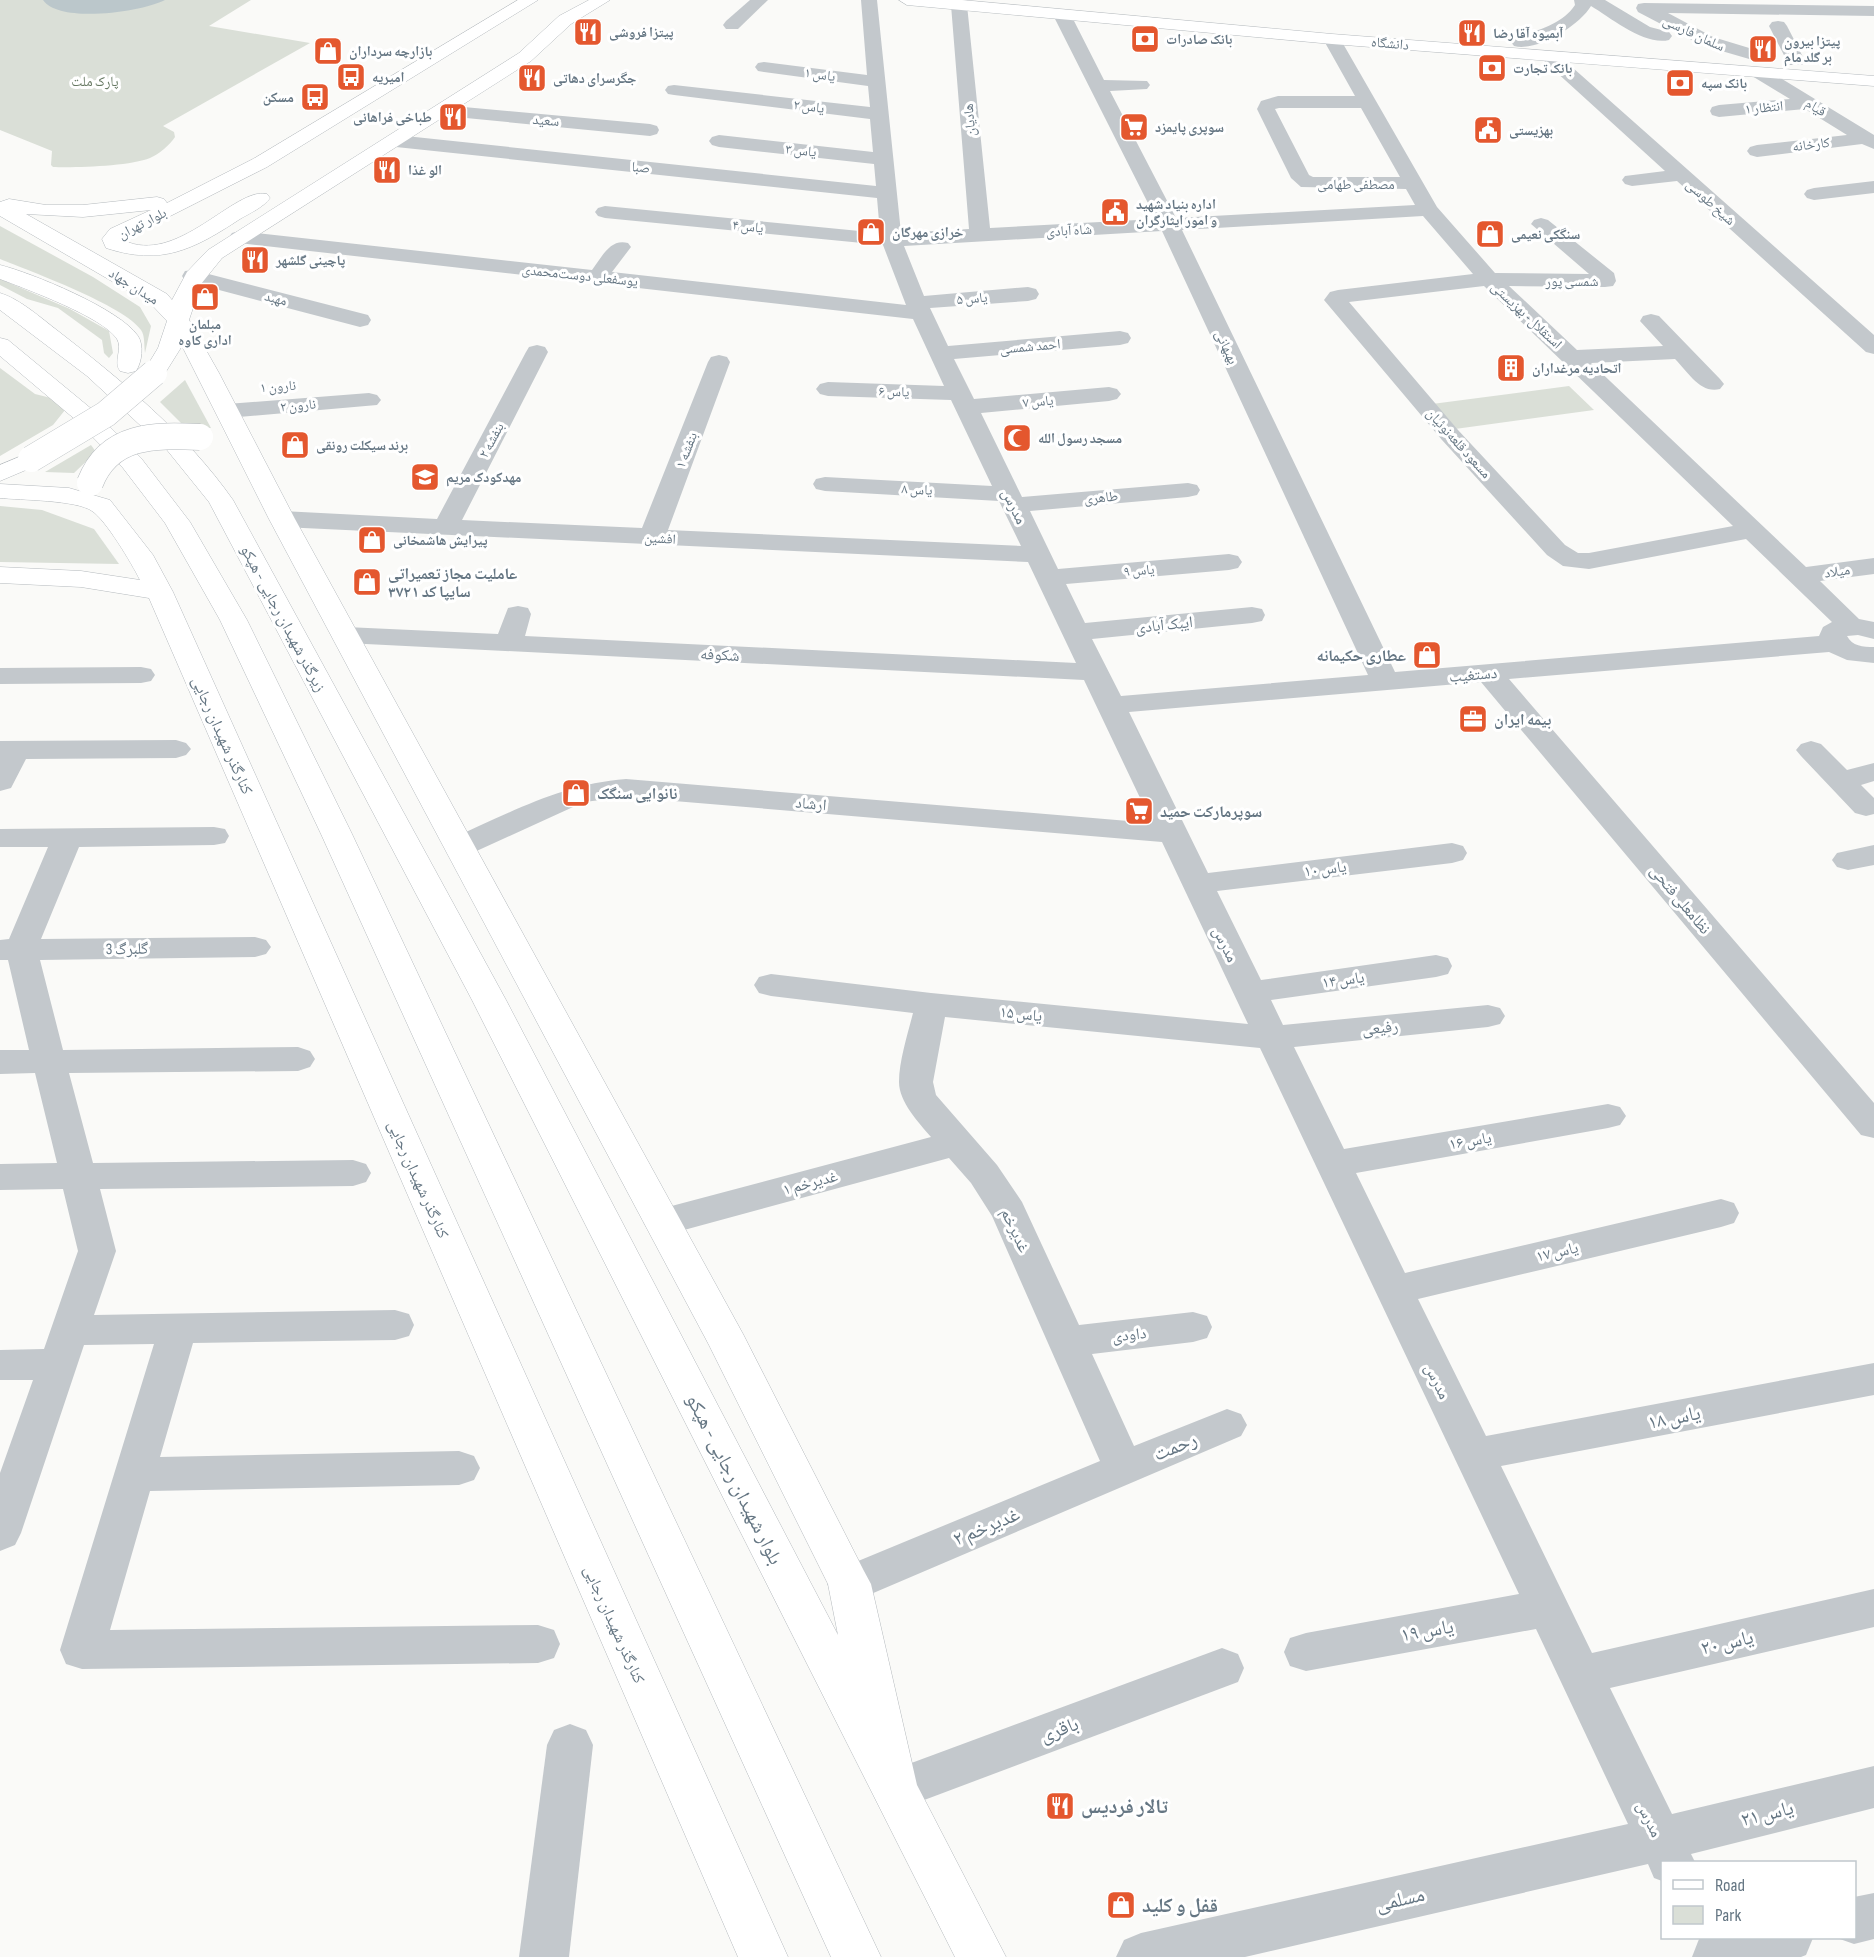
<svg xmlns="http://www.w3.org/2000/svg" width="1874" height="1957" font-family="'Sofia Sans Condensed','Noto Naskh Arabic',sans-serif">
<rect width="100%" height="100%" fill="#fafaf8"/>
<g fill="#dadfd7">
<path d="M0,0H251L209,26L310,43L163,126L174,132L175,137C170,145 159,154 150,158C131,166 75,168 53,167L51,165L52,151L0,130Z"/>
<path d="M0,226L93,277L140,307L151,326L145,353C144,346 145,335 141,330C125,306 30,271 0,259Z"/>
<path d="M0,279L70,309L109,331L113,353L109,358L104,353L102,340L58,308L27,299L0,285Z"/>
<path d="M0,368L35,394L51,398L65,410L53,425L0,456Z"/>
<path d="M185,380L211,428H186L160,402Z"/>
<path d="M1569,386L1594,410L1455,429L1432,404Z"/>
<path d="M91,445L96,452L74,473L45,472Z"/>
<path d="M0,506L42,510L94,529L119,564L0,562Z"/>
</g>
<path fill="#bbc7cb" d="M43,0H165C142,12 59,24 43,0Z"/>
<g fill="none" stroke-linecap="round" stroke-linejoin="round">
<g stroke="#b5babe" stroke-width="1">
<g id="major">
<path d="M518,0H538L267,167L123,240C177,267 235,186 267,194L270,198C264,207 250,213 240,219C193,250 161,266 106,248L102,239L110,229L151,210L83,217L26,214L167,294L172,300L187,272L208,250L519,53L559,16L589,0H610L571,24L531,61L222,258L201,284L189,320L219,373L295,519L743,1334L864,1571L871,1584L917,1785L1006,1957H955L472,1000L209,502L167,450L87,376L0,310V293C20,299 41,318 58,331C121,380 186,433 233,500L506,1000L838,1635L828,1584L709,1345L269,519L182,346L162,378L154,380L146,378L143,373L158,348L167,321L151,304L0,216V202L9,199L46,205H83L157,197L164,199L167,203L253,159Z"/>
<path d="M899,0H962L1332,34L1874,76V86L1332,44L907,5Z"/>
<path d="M0,265C32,273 120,309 138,336C144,345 142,362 136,371L128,373L120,371C113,361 123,349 117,339C103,317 26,289 0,279Z"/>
<path d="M0,338L8,340L94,411L141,458L190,522L247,620L352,834L881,1957H831L321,834L220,620L165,523L123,468L77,421L0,356Z"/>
<path d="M31,452L40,454L43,459L40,464L0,481V465Z"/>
<path d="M0,484L69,488L110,500L153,555L173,592L788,1957H738L149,598L81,587L0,583V567L81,571L140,580C132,564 106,520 92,511C77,500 20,500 0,498Z"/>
</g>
</g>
<g fill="#c3c8cc" fill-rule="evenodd">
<path d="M750,0H768L738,29H726L723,25L726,21Z"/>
<path d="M861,0H877L901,233L969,229L951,5L953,1L959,0L967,5L990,228L1156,219L1053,15L1056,11H1068L1071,15L1104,80L1147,81L1150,85L1147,89L1110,91L1176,218L1415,205L1406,189L1301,187L1291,178L1257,109L1261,101L1278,96H1355L1323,39L1326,35H1338L1437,207L1495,273L1589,274L1531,224L1534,220L1541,218L1548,220L1614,273L1616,281L1613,286L1605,287L1509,286L1577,350L1663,346L1640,321L1643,316L1651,314L1659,316L1720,379L1724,384L1720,389C1700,394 1688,372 1675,359L1591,363L1806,567L1874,558V574L1820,581L1859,619L1874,622V639L1858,635L1847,636C1852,646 1863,647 1874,647V663L1847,660L1829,652L1509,679L1874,1103V1138L1861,1135L1481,682L1129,712L1208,873L1452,843L1463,846L1467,853L1463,860L1452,863L1217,891L1261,980L1436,955L1448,958L1452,966L1448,974L1436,977L1271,1000L1283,1025L1488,1005L1500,1008L1505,1016L1500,1024L1488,1027L1294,1047L1344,1149L1608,1104L1620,1107L1626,1116L1620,1125L1608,1128L1356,1173L1405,1273L1721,1199L1734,1203L1739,1213L1734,1223L1721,1227L1418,1299L1486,1436L1874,1363V1395L1501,1466L1592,1653L1874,1589V1627L1610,1688L1672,1814L1874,1766V1808L1691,1854L1695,1862H1662V1881L1654,1878L1648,1864L1245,1957H1116L1124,1940L1141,1933L1628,1824L1536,1629L1306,1671L1290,1666L1284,1652L1290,1638L1306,1633L1519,1594L1260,1048L945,1017L933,1082L936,1095L997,1165L1022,1202L1079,1325L1193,1312L1207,1316L1212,1327L1207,1338L1193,1342L1092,1354L1134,1446L1227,1409L1241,1414L1247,1425L1241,1436L864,1597L849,1602L834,1597L827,1584L834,1571L1100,1461L992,1216L971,1183L949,1158L662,1236L649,1232L643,1222L649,1212L931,1137C919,1123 899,1102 899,1082C899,1061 908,1033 913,1013L771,996L759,993L754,985L759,977L771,974L931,993L1248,1024L1162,842L626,797L584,802L470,854L459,856L448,854L444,847L448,840C508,814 560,784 626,779L1152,823L1084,680L346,643L336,641L332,635L336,629L346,627L498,634L508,608L518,606L528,608L531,614L525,636L1076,663L1028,562L282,527L273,524L269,519L273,514L282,511L437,519L526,352L529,347L537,345L545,347L548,352L462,520L642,528L708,362L711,357L719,355L727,357L730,362L668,530L1021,546L999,501L825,491L816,489L813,484L816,479L825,477L992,486L951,400L828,396L820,394L816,389L820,384L828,382L944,386L913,319L239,243L232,241L229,237L232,233L239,231L592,270C602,257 610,238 628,243L631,247L612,272L906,305L883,245L605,218L598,216L595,212L598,208L605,206L880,233L877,198L396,147L389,145L386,141L389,137L396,135L876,186L874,164L719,147L712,145L709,141L712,137L719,135L873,152L870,119L674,95L668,94L665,90L668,86L674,85L870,107L868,86L764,72L758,71L755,67L758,63L764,62L867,75ZM1279,108H1361L1400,177H1313L1309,175L1275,109ZM1423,216L1473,274L1338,290L1330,292L1324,300L1442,440L1547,555L1563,566L1589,569L1746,539L1832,622L1823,627L1819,636L1395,672L1182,230ZM1162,231L1368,675L1121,696L1092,639L1252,623L1262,621L1265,615L1262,609L1252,607L1085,623L1066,584L1229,570L1238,568L1242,562L1238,556L1229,554L1058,569L1030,511L1188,497L1197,495L1200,490L1197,485L1188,483L1022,497L981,413L1109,401L1117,399L1121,394L1117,389L1109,387L974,399L954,359L1120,345L1128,343L1131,338L1128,333L1120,331L948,346L930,308L1028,301L1036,299L1039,294L1036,289L1028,287L924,296L904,246ZM1484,286L1733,526L1589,553H1578L1565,545L1458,430L1349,302Z"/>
<path d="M1574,0H1605L1650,27L1669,32L1672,36L1669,40C1645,46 1611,18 1591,6C1579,26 1537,52 1514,46L1511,42L1514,38C1535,31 1562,25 1575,5Z"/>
<path d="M1644,3L1874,6V16L1668,13L1713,37L1769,54L1772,58L1769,62L1763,63L1701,45L1638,12L1636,8L1638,4Z"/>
<path d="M1778,21L1784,22L1787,26L1805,61L1802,65H1790L1787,61L1769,26L1772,22Z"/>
<path d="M1549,51L1555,52L1874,335V354L1866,352L1677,181L1632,186L1625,184L1622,180L1625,176L1665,171L1543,60L1540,56L1543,52Z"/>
<path d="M1758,67L1764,68L1874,135V149L1862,144L1757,157L1750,155L1747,151L1750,147L1757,145L1847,135L1805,109L1719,117L1712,115L1710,111L1712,107L1719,105L1790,99L1752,76L1749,72L1752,68Z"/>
<path d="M442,105L650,124L657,126L659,130L657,134L650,136L435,115L433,111L435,107Z"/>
<path d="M1874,181V193L1814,200L1807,198L1804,194L1807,190L1814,188Z"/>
<path d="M193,270L368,315L371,320L368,325L360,327L185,281L182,276L185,271Z"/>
<path d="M369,393L377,395L381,400L377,405L227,418L219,416L215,411L219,406L227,404Z"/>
<path d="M141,667L151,669L155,675L151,681L141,683L0,684V668Z"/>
<path d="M176,740L186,743L191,749L186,755L176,758L26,759L11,788L0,791V741Z"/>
<path d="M1811,741L1821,744L1847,770L1874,763V781L1861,785L1874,798V814L1866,816L1855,813L1801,756L1796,750L1801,744Z"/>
<path d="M214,827L225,829L229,836L225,843L214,845L79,847L41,939L255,937L266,940L271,947L266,954L255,957L40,960L63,1050L298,1047L310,1051L315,1059L310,1067L298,1071L69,1073L93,1163L353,1160L366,1164L371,1173L366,1182L353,1186L100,1189L116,1251L94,1315L395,1310L409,1314L414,1325L409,1336L395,1340L193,1343L160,1457L459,1451L474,1456L480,1468L474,1480L459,1485L150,1491L110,1630L538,1625L554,1630L560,1644L554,1658L538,1663L82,1669L66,1664L60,1650L154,1344L84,1345L21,1533L15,1545L0,1551V1473L33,1380H0V1350L44,1349L78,1251L63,1189L0,1190V1164L57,1163L35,1073L0,1074V1050H29L8,960H0V940L9,939L48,847H0V829Z"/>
<path d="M1874,845V865L1848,870L1837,867L1832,860L1837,853Z"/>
<path d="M1222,1648L1238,1654L1244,1668L1238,1682L895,1811L879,1805L872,1790L879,1775Z"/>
<path d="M570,1724L586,1730L593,1745L569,1957H519L547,1745L554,1730Z"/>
<path d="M1874,1893V1939L1854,1944L1837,1938H1854V1897Z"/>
<path d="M1702,1938H1813L1806,1955L1801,1957H1692L1699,1939Z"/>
</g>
<use href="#major" fill="#fff" fill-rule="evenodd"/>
<g stroke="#b5babe" stroke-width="27" stroke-linecap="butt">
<g id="major-bridge">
<path d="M31,459L106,414L154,373"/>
<path d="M90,483C109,434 154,435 200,437"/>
</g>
</g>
<use href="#major-bridge" stroke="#fff" stroke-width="26"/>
</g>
<defs>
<g id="restaurant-square" transform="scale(1.5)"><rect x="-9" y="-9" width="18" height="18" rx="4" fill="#e4572e" stroke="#fff"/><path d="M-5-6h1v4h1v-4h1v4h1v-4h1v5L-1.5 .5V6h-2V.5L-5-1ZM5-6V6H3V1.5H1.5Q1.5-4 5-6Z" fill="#fff"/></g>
<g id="bank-square" transform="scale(1.5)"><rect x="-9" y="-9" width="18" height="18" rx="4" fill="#e4572e" stroke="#fff"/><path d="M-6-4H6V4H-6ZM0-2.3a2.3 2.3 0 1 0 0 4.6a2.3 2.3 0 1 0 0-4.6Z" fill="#fff"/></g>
<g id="shop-square" transform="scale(1.5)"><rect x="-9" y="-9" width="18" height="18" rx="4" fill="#e4572e" stroke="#fff"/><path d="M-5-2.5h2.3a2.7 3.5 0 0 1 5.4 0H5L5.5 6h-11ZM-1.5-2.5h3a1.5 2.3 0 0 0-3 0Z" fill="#fff"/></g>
<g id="bus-square" transform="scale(1.5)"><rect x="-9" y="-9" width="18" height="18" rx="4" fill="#e4572e" stroke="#fff"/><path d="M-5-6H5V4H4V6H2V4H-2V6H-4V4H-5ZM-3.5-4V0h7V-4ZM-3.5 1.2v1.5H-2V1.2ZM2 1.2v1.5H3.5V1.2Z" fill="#fff"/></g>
<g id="supermarket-square" transform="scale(1.5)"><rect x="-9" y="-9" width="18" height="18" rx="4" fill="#e4572e" stroke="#fff"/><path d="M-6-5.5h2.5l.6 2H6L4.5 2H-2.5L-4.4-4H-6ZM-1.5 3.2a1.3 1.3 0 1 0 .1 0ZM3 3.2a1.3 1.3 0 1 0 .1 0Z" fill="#fff"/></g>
<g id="civic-square" transform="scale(1.5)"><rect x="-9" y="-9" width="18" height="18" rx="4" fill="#e4572e" stroke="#fff"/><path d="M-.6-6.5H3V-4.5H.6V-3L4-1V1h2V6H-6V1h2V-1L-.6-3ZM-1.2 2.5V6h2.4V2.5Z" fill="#fff"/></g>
<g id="building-square" transform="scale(1.5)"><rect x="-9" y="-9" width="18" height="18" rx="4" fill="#e4572e" stroke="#fff"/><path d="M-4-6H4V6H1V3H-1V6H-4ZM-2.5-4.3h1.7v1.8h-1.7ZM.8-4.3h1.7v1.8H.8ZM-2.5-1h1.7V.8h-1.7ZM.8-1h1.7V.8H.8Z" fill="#fff"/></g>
<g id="mosque-square" transform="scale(1.5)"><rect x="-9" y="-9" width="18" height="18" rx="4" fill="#e4572e" stroke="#fff"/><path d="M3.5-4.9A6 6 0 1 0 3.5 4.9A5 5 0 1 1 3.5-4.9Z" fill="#fff"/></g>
<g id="school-square" transform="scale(1.5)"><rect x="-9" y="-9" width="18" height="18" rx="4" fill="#e4572e" stroke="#fff"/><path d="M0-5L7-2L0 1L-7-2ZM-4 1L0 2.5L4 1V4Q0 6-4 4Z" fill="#fff"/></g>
<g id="office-square" transform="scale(1.5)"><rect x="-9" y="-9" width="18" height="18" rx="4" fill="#e4572e" stroke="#fff"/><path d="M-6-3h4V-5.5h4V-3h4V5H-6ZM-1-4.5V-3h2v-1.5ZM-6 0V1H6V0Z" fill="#fff"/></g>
</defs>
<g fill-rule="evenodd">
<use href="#restaurant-square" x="588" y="32"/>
<use href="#restaurant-square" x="1472" y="33"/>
<use href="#bank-square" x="1145" y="39"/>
<use href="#restaurant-square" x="1763" y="49"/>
<use href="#shop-square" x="328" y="51"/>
<use href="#bank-square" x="1492" y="68"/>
<use href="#bus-square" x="351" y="77"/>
<use href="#restaurant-square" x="532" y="78"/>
<use href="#bank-square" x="1680" y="83"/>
<use href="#bus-square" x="315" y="97"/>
<use href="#restaurant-square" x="453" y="117"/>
<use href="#supermarket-square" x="1134" y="127"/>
<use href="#civic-square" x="1488" y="130"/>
<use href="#restaurant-square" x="387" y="170"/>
<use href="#civic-square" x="1115" y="212"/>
<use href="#shop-square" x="871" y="232"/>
<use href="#shop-square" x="1490" y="234"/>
<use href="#restaurant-square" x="255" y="260"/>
<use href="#shop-square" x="205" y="297"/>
<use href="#building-square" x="1511" y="368"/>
<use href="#mosque-square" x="1017" y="438"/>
<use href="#shop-square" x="295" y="445"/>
<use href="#school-square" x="425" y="477"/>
<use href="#shop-square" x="372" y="540"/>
<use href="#shop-square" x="367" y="582"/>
<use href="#shop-square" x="1427" y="655"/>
<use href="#office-square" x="1473" y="719"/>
<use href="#shop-square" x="576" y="793"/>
<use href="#supermarket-square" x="1139" y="811"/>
<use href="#restaurant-square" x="1060" y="1806"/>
<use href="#shop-square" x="1121" y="1905"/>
</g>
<g text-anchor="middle" stroke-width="6" stroke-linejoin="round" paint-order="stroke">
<g font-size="14" font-weight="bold" fill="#657683" stroke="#fff" text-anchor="start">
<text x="609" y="37">پیتزا فروشی</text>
<text x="1493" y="38">آبمیوه آقا رضا</text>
<text x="1166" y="44">بانک صادرات</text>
<text x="1784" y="46">پیتزا بیرون<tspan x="1784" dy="16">بر گلد مام</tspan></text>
<text x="349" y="56">بازارچه سرداران</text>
<text x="1513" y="73">بانک تجارت</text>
<text x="372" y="82">امیریه</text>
<text x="553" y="83">جگرسرای دهاتی</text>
<text x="1701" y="88">بانک سپه</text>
<text x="294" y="102" text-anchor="end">مسکن</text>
<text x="432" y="122" text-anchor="end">طباخی فراهانی</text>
<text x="1155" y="132">سوپری پایمزد</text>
<text x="1509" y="135">بهزیستی</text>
<text x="408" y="175">الو غذا</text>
<text x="1136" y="209">اداره بنیاد شهید<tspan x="1136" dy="16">و امور ایثارگران</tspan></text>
<text x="892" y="237">خرازی مهرگان</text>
<text x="1511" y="239">سنگکی نعیمی</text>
<text x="276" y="265">پاچینی گلشهر</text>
<text x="205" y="329" text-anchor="middle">مبلمان<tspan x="205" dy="16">اداری کاوه</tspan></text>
<text x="1532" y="373">اتحادیه مرغداران</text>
<text x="1038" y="443">مسجد رسول الله</text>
<text x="316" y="450">برند سیکلت رونقی</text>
<text x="446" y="482">مهدکودک مریم</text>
<text x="393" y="545">پیرایش هاشمخانی</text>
</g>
<g font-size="14" fill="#657683" stroke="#fff">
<text transform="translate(1694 33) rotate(25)" y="5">سلمان فارسی</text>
<text transform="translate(1390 43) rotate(5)" y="5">دانشگاه</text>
<text transform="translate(820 74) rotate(8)" y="5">یاس ۱</text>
<text transform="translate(809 106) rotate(7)" y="5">یاس ۲</text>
<text transform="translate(1764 107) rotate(-5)" y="5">انتظار ۱</text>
<text transform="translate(1816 107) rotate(31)" y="5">قیام</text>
<text transform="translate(546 120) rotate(5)" y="5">سعید</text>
<text transform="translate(969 120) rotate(-95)" y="5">هادیان</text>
<text transform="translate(1811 144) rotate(-7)" y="5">کارخانه</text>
<text transform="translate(801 150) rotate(6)" y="5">یاس ۳</text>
<text transform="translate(641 167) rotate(6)" y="5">صبا</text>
<text x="1356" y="189">مصطفی طهامی</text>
<text transform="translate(1711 202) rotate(42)" y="5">شیخ طوسی</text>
<text transform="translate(142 223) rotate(-27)" y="5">بلوار تهران</text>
<text transform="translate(748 226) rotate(6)" y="5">یاس ۴</text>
<text transform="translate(1069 230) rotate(-3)" y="5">شاه آبادی</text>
<text transform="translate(580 275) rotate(6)" y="5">یوسفعلی دوست‌محمدی</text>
<text x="1572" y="286">شمسی پور</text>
<text transform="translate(134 286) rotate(32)" y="5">میدان جهاد</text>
<text transform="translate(276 298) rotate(15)" y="5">مهبد</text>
<text transform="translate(972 298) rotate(-5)" y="5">یاس ۵</text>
<text transform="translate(1527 315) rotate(43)" y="5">استقلال- بهزیستی</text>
<text transform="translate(1030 346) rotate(-5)" y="5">احمد شمسی</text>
<text transform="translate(1227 347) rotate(65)" y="5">بهبهانی</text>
<text transform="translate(278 386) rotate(-4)" y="5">نارون ۱</text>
<text transform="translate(894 391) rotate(2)" y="5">یاس ۶</text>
<text transform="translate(1038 401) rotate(-5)" y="5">یاس ۷</text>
<text transform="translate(298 405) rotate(-5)" y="5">نارون ۲</text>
<text transform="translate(491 440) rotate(-62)" y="5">بنفشه ۲</text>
<text transform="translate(1459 443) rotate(48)" y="5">مسعود قلعه‌نوئیان</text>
<text transform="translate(686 450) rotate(-69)" y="5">بنفشه ۱</text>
<text transform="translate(917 489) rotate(3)" y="5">یاس ۸</text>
<text transform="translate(1101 497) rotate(-5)" y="5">طاهری</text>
<text transform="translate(660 538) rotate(3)" y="5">افشین</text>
<text transform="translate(1139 570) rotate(-5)" y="5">یاس ۹</text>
<text transform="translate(1837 571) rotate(-8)" y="5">میلاد</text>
</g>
<g font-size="14" fill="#687a64" stroke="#fff">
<text x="95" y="86">پارک ملت</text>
</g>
<g font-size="16" fill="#657683" stroke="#fff">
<text transform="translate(1015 506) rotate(64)" y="6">مدرس</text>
<text transform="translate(284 618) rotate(62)" y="6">زیرگذر شهیدان رجایی - هپکو</text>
<text transform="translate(1164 624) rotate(-6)" y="6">ایبک آبادی</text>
<text transform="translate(720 654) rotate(3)" y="6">شکوفه</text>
<text transform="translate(1473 674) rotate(-5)" y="6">دستغیب</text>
<text transform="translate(223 735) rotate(66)" y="6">کنارگذر شهیدان رجایی</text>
<text transform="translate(811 803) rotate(5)" y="6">ارشاد</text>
<text transform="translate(1325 868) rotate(-7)" y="6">یاس ۱۰</text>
<text transform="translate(1681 899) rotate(50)" y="6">نظامعلی فتحی</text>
<text transform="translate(1226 944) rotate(64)" y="6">مدرس</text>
<text transform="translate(127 948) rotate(-1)" y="6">گلبرگ 3</text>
<text transform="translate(1343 979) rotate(-8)" y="6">یاس ۱۴</text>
<text transform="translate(1021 1013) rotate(6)" y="6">یاس ۱۵</text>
<text transform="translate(1380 1027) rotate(-6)" y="6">رفیعی</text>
<text transform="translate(1470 1140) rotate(-10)" y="6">یاس ۱۶</text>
<text transform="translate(419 1179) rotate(66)" y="6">کنارگذر شهیدان رجایی</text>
<text transform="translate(810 1182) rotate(-15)" y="6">غدیرخم ۱</text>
<text transform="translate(1016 1230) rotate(65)" y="6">غدیرخم</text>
<text transform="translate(1557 1251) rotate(-13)" y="6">یاس ۱۷</text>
<text transform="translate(1129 1334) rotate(-7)" y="6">داودی</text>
<text transform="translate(1438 1381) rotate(64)" y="6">مدرس</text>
<text transform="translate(615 1624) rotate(66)" y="6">کنارگذر شهیدان رجایی</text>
<text transform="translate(1650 1819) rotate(64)" y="6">مدرس</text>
</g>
<g font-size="16" font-weight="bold" fill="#657683" stroke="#fff" text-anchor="start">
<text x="388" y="579">عاملیت مجاز تعمیراتی<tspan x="388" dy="18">سایپا کد ۳۷۲۱</tspan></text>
<text x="1406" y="661" text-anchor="end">عطاری حکیمانه</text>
<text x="1494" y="725">بیمه ایران</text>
<text x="597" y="799">نانوایی سنگک</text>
<text x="1160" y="817">سوپرمارکت حمید</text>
</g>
<g font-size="20" fill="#657683" stroke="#fff">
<text transform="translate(1674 1417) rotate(-11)" y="7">یاس ۱۸</text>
<text transform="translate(1175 1446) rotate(-22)" y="7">رحمت</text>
<text transform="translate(735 1479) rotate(63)" y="7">بلوار شهیدان رجایی - هپکو</text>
<text transform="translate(986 1526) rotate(-23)" y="7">غدیرخم ۲</text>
<text transform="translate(1427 1630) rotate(-10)" y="7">یاس ۱۹</text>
<text transform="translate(1727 1642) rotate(-13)" y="7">یاس ۲۰</text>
<text transform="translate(1059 1729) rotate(-20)" y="7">باقری</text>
<text transform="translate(1767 1813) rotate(-14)" y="7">یاس ۲۱</text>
<text transform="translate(1400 1899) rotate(-13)" y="7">مسلمی</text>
</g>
<g font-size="20" font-weight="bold" fill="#657683" stroke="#fff" text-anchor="start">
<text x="1081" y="1813">تالار فردیس</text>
<text x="1142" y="1912">قفل و کلید</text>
</g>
</g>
<rect x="1661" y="1861" width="195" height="78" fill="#ffffff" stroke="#c1c8cd" stroke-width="1.5"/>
<rect x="1673" y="1880" width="30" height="9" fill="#ffffff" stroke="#c1c8cd" stroke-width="1.5"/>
<text x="1715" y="1891" font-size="18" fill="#657683">Road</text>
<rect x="1673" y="1906" width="30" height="18" fill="#dadfd7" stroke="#c1c8cd" stroke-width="1.5"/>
<text x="1715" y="1921" font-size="18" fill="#657683">Park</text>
</svg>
